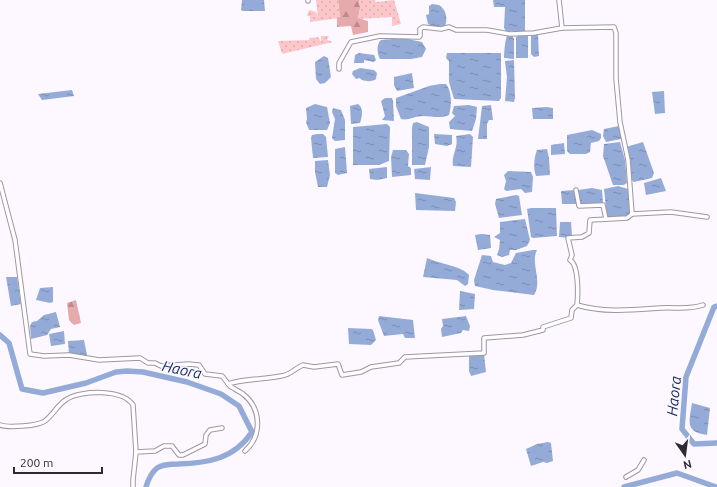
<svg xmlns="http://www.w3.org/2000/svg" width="717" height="487" font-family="Ubuntu,sans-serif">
<defs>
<pattern id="grass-dots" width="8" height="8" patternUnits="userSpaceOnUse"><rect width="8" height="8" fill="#fdc7ca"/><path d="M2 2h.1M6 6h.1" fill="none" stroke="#d9abae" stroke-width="1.8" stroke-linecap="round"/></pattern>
<pattern id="forest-firs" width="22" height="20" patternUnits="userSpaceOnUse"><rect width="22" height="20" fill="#e6aaad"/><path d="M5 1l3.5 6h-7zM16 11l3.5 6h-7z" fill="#bb8b8d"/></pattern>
<pattern id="water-ripples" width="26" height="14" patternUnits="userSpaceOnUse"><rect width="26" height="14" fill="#94abd8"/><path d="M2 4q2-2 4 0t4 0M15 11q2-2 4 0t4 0" fill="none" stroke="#798bb0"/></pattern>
</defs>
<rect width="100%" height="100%" fill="#fdf8ff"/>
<g fill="url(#grass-dots)">
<path d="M316,0H338L340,18L310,22V16H307L309,10L316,12L318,17Z"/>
<path d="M359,0H375L376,2L394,0L401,24L392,26V17L358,19L360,8Z"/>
<path d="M321,36H329L327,40L333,42L282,54L278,41L309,40L310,38L318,37L321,42Z"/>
</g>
<g fill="url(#forest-firs)">
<path d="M338,0H359L360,8L358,18L368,21V32L353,35L351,26L337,27V18L340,17Z"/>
<path d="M76,300L81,323L74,325L69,320L67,303Z"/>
</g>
<g fill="url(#water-ripples)">
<path d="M242,0H264L265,11H243L241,10Z"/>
<path d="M493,0H525V31H506L504,28L505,7H494Z"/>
<path d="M432,4L439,5C446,9 448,19 445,26L435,27L428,24L426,15L429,14V6Z"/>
<path d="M538,34L539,56L534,57L531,54V36Z"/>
<path d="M512,35L514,39V59L504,58C504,53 505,40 507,36Z"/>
<path d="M520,35L528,36V58H516V37Z"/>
<path d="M403,38L422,42L426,49L422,57L411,59H380C377,54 376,44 381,40Z"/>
<path d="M359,53L374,55L376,60L374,62L364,60V63H354L355,55Z"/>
<path d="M447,53H501V98L499,101L454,99L449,82V61L446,58Z"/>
<path d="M324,56L328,58L331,77L325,83L320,84L316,79L315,62Z"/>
<path d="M514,60L515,98L514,102L505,101L507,77L505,62V61Z"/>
<path d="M360,68L374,70L377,73L376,79C373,82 362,82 360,78L356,79L352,74L353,71Z"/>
<path d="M412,73L414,88L397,91L394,85V77Z"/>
<path d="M440,84H446C452,92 452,105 449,115C440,119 432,116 423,116C415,116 408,121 401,119L396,106V98L429,86Z"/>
<path d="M72,90L74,96L42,100L38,94Z"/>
<path d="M664,91L665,113L655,114L652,92Z"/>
<path d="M385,98H392L393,101L394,121L382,120L385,116L381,101Z"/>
<path d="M315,104L327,107L330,123L327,130H309L306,122L307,119L306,108Z"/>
<path d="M358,104C364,108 362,117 360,123L351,124L350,106Z"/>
<path d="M469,105L477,107L476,119L472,131L450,129L449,122L455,116L452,113L454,106Z"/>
<path d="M491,105L493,120H489L487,124V139H478L482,106Z"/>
<path d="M547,107L553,108V119H533L532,108Z"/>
<path d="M333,108L341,110L345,120V140L335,141L332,138L335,119L332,112Z"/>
<path d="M417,122L429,127V147L425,165H412V128L413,123Z"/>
<path d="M387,124L390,127L389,161L379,165H353V127Z"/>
<path d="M619,126L621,130V139L606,142L603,136L604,129Z"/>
<path d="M592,130L601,134V138L599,141L591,143L590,152L586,154H570L567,151V135Z"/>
<path d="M317,134H323L326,137L328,157L313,158L311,138L312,135Z"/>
<path d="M434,134L452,135V144L447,146L435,144Z"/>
<path d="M470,134L473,137L471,167L453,166C451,155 459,147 456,136Z"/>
<path d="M620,142L625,160L627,183L624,185H613L603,156L604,144Z"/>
<path d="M643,142L654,173L652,178L634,182L630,179L626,147Z"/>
<path d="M564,143L565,154L551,155V145Z"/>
<path d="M345,147L347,173L338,175L335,173V149Z"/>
<path d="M547,149L549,158L550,175L536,176C533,168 534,158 537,150Z"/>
<path d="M393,150H406L409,154L408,166L411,168V175L392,177L391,157Z"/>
<path d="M328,160L330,175L327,187H318L315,172V161Z"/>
<path d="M387,167V178L377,180L370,179L369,169Z"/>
<path d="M431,167L430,180L415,179L414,169Z"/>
<path d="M508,171L531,172L533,177L532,192L525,193L521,189L506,191L504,189L506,181L504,175Z"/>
<path d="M661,178L666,191L646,195L644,183Z"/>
<path d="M618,186L628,189L630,200V214L626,218H607L604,189Z"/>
<path d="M592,188L602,190L603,203L580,205L578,190Z"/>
<path d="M575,190L577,204H562L561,191Z"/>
<path d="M415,193L454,198L456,202L455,211L416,210Z"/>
<path d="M516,195L519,196L522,215L499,218L495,204L496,199Z"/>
<path d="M531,208H556L557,236L533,238L531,237L527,209Z"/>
<path d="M525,219L530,240L527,246L516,250H510L509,255L502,257L497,255L499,249L500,240L494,237L500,233V222Z"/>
<path d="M560,222H571L572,236L570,238L559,237Z"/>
<path d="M481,234L490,235L491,248L478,250L475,235Z"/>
<path d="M533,250H537C530,263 543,281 534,295L493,290L475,286L474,280L482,255L491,256L493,262L505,265L511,263L516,253Z"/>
<path d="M427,258C440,264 462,266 469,275L468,284L465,286L457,280L423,277Z"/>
<path d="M6,277H17L21,304L11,306Z"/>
<path d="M53,287V302L50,303L36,300L40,288Z"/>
<path d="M460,291L475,294L474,309L459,310Z"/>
<path d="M56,312L60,327L51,329L47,335L31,339L30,326L32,322L37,321L44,315Z"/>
<path d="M379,316L413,320L415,338H405L403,334L384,336L378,320Z"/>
<path d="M466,316L470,326L469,331L463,330L461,333L442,337L441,329L443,326L442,319Z"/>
<path d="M348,328L371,329L373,330L376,340L371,345L349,344Z"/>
<path d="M64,331L65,344L51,346L49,334Z"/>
<path d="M84,340L87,355L69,354L68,341Z"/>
<path d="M484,354L486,372L471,376L469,371V355Z"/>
<path d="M692,403L710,408L707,435C685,432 689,422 692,403Z"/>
<path d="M548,442L551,443L553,461L547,463L543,462L531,466L526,449L537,444Z"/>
</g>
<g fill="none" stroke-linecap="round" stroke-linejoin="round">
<g stroke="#94abd8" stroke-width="5.5">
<path d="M717,306L714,307L686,377L682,429L694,444L717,443"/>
<path d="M0,335L9,343L22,389L43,393L86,383L116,372L127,371L143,372L187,382L221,394L239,406L252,432C234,459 208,463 178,464C171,464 163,464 157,468C151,473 148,480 146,487"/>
<path d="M624,487L677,473L716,487"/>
</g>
<g stroke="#9f96a1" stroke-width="5.5">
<g id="street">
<path d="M308,0V1"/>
<path d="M559,0L562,28"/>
<path d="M339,69V63L351,42L380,36L419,37L420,36V29L423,27L441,29L449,27L456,30H487L510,34L534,33L562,28L614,27L616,33V78L620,122L628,160L632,214"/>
<path d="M0,183L15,240L30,354L44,356L69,355L99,360L140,358L148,363H155L161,366L188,364L199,365L205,374L222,376C225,379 227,383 230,386C234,389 239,391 243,394C262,409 262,436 245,451"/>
<path d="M576,190L579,206L603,205L606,219"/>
<path d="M577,305C604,313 632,310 660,308C675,307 689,310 703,305"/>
<path d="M228,384C246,378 263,380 281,376C291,375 295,368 303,365L314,367L338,364L342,375L361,372L371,367L399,363L405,357L484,353V338L523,335L543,330V327L571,318L572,310L577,305C578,295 579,265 570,260L572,255L568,238L582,237L589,233L590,220L627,218L632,214L671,212L707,217"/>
<path d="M0,425C8,428 38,426 45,421C53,415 58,404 67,399C82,390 123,389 133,405L136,452"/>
<path d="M626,477L638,470L644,460"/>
<path d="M133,487V480L136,452L155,451L164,446H172L179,455H183L205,444L206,435L210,430L222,428"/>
</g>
</g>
<use href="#street" stroke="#fff" stroke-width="3.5"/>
</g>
<g text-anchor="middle" stroke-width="3" stroke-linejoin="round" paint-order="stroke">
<g font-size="15" font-style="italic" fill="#152d63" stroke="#fdf8ff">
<text transform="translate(182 370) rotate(12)" y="5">Haora</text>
<text transform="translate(674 396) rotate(-84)" y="5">Haora</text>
</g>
</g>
<g transform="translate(685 455) rotate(166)" stroke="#fdf8ff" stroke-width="3" paint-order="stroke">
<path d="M0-3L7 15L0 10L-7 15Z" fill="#2e2a2f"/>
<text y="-6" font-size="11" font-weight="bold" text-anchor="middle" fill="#2e2a2f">N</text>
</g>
<path d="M14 467v6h88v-6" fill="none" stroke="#2e2a2f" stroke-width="2"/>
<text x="20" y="467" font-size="12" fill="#2e2a2f" stroke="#fdf8ff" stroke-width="3" paint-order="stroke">200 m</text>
</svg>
